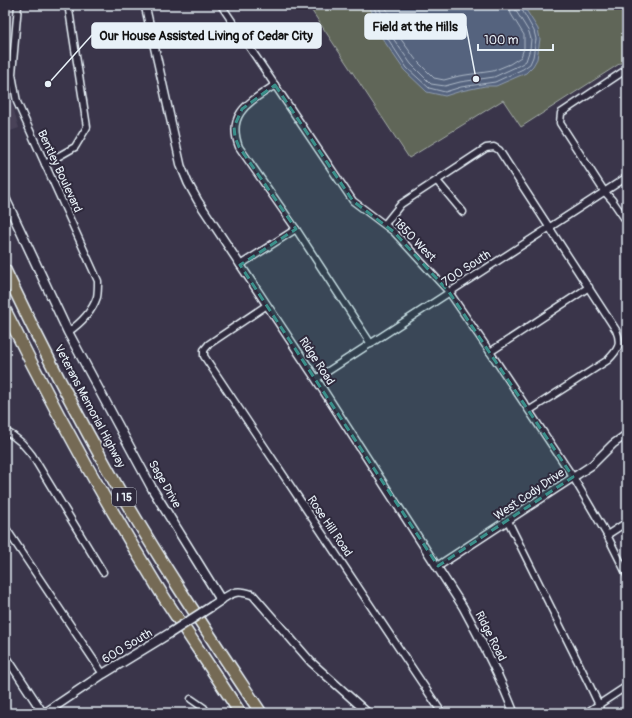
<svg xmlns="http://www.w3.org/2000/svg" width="632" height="718" font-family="Pangolin,sans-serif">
<rect width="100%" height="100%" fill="#3a354a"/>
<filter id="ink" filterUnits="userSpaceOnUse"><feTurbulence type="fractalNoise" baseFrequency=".025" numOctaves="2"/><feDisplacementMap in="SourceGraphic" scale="8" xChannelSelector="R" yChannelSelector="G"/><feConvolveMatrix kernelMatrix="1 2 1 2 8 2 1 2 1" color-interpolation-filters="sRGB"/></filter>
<g filter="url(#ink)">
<g fill="#484259">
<path d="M5,5H12L5,71Z"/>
<path d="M5,80L19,128L5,133Z"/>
</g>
<path fill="#606658" stroke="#a4aca8" d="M308,5H627V59L521,127L503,100L409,158Z"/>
<path fill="#54637e" stroke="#8f9caf" d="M369,5H523L538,29L540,39L537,59L533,66L526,73L496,86H485L461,91L445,96L427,92L404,70L382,38Z"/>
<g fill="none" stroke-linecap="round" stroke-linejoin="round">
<g stroke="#adb8c7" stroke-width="1">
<path d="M373,5L386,36L407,68L429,88L445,92L461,87L495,82L523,69L530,64L533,57L536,39L534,31L521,8L520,5"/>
<path d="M378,5L390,34L411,64L431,84L445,86L460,82L494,77L520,65L526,61L530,49L531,39L529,32L516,11L515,5"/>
<path d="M385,5L395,31L416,60L434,78L444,80L459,76L493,71L510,64L521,57L524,48V35L511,14L509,5"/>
</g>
<g stroke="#e8f1f8" stroke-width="9">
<g id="minor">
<path d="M18,5L12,74L17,102L98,281C98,286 98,292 97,297C92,312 81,323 68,332"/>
<path d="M221,5L353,201L394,232L449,292L490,352L573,477L607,535L627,575"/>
<path d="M627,69L561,113L560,123L604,191L612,200L627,222"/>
<path d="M275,85C250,102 226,113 239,147L296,229L371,344"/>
<path d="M45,164L75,147L87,127L69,10L66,5"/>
<path d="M437,181L463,212"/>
<path d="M385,224L401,204L486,148L494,147L499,150L616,330C622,344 618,350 608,360L530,410"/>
<path d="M240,265L296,229"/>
<path d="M267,305L209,344L204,350V356L442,713"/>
<path d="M490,352L589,287"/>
<path d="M316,379L627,177"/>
<path d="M5,431C17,437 24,445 32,455L103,572"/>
<path d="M508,521L589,684L599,705L600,713"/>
<path d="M5,527L103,674"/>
<path d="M607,535L627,522"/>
<path d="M191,699L204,708L207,713"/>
<path d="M586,713L627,686"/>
</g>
</g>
<g stroke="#e8f1f8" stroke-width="10">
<g id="tertiary">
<path d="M145,5L181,166L188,183L198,201L316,379L463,607C482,642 500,676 514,713"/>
<path d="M438,566L592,465L613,444L627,434"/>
<path d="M221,600C234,591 238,590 253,595L311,662L368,713"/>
<path d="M5,655L43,713"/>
</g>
</g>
<g stroke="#e8f1f8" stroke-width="11">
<g id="secondary">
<path d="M5,198L68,332L153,490L221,600L212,606"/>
<path d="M45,713L103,674L170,633"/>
</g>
</g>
<g stroke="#e8f1f8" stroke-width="14">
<g id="motorway">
<path d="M5,270C40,344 78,417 118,488C162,565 212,639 261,713"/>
<path d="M5,310C52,406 104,500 160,591C186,632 214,672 240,713"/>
</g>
</g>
<use href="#minor" stroke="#2f2a3d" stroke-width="6"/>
<use href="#tertiary" stroke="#2f2a3d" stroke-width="7"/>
<use href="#secondary" stroke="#2f2a3d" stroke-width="8"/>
<use href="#motorway" stroke="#756a55" stroke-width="11"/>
<g stroke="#e8f1f8" stroke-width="11" stroke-linecap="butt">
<path id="secondary-bridge" d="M170,633L212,606"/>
</g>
<use href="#secondary-bridge" stroke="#2f2a3d" stroke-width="8"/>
</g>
</g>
<path fill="#3a8f8a" fill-opacity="0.2" stroke="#3a8f8a" stroke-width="3" stroke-dasharray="8 5" stroke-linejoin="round" d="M275,85L353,201L394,232L449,292L573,477L438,566L240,265L296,229L239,147L235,137L234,127L242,109Z"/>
<g text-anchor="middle" stroke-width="4" stroke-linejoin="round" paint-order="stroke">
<rect fill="#2f2a3d" stroke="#b0b5c0" stroke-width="1" x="112" y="488" width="24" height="18" rx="3"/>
<g font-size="11" font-weight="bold" fill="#e8f1f8">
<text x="124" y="501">I 15</text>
</g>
<g font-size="12" fill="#e8f1f8" stroke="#2f2a3d">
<text transform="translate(60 171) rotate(65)" y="4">Bentley Boulevard</text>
<text transform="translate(415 240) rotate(46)" y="4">1850 West</text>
<text transform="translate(466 268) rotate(-33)" y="4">700 South</text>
<text transform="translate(317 361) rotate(57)" y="4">Ridge Road</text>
<text transform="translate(90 406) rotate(62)" y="4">Veterans Memorial Highway</text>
<text transform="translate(165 484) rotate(60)" y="4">Sage Drive</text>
<text transform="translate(529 494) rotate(-34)" y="4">West Cody Drive</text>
<text transform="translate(330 526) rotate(56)" y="4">Rose Hill Road</text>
<text transform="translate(491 636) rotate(63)" y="4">Ridge Road</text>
<text transform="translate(127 646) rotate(-31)" y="4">600 South</text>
</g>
</g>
<path fill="none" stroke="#e8f1f8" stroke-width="1.5" d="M476 79L466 26M48 84L92 35"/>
<g fill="#e8f1f8" stroke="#2f2a3d" stroke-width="1.5">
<circle cx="476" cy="79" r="4"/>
<circle cx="48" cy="84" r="4"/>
</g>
<g fill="#e8f1f8" stroke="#e8f1f8" stroke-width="1.5">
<rect x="365" y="14" width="101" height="25" rx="4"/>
<rect x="92" y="23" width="229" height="25" rx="4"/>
</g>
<g font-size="13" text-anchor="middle" font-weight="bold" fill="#111">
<text x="415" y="31">Field at the Hills</text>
<text x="206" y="40">Our House Assisted Living of Cedar City</text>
</g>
<rect width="632" height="718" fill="none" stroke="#2f2a3d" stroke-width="20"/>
<rect x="10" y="10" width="612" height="698" fill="none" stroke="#e8f1f8" stroke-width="1.5" filter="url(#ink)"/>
<path d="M478 44v6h75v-6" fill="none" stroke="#e8f1f8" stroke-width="2"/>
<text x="484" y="44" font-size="12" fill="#e8f1f8" stroke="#2f2a3d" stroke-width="3" paint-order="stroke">100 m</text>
</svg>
